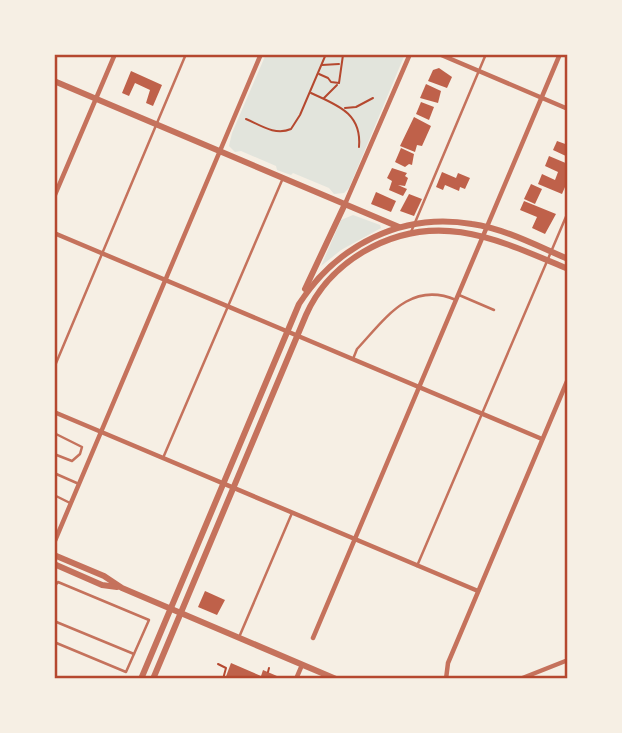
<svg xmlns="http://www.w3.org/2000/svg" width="622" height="733" font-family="'DejaVu Sans',sans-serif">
<rect width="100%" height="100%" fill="#f6efe4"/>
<g fill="#e2e4dc">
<path d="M266,54H405L349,188L344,193L334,194L329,188L293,173L291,175L277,170L276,166L241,151L235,152L229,146L232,133Z"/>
<path d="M353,215L380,225L381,228L341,250L321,266L341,220Z"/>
</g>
<g fill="#bf614a">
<path d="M439,68L452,77L447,88L428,81L433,70Z"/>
<path d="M131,71L162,85L153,106L146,103L150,90L135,83L129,96L122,93Z"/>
<path d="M426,84L441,91L438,103L420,98Z"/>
<path d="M421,102L434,107L429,120L416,114Z"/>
<path d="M414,117L431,126L422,146L417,145L415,152L400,146Z"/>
<path d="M557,141L568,145V157L553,150Z"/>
<path d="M401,148L414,154L412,165L409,164L405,167L395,162Z"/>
<path d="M549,156L568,164V180L562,194L538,184L542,174L555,180L558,172L545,166Z"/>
<path d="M392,168L407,173L405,176L408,178L405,186L398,185L407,189L403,196L389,190L392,181L387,178Z"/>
<path d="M442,172L456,178L458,173L470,178L465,189L460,187L459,191L445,185L443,190L436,187Z"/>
<path d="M531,184L542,189L535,204L524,199Z"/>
<path d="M376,192L396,201L391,212L371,204Z"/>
<path d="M409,194L422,199L414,216L400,211Z"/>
<path d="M524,201L556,214L545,234L532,228L537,217L520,210Z"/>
<path d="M205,591L225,600L217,615L198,607Z"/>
<path d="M231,663L261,676L263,670L284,679H225Z"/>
</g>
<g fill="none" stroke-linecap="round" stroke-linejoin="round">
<g stroke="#b5482f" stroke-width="2">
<path d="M322,65L339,64"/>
<path d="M319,74L328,78L331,82L339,83L343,55"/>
<path d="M311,93C337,105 362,113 359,147"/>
<path d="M324,98L337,85"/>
<path d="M345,108L356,107L373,98"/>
<path d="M246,119C260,125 275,136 291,129L300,115L326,54"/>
<path d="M218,664L226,668L223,679"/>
<path d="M268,672L269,668"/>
</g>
<g stroke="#c5725c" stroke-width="2.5">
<path d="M411,232L486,54"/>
<path d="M459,295L494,310"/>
<path d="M353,359L357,349C385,319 410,280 456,300"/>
<path d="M54,368L186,54"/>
<path d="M54,433L82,447L80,454L72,461L54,454"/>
<path d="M163,458L283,178"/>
<path d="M54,473L79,484"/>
<path d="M54,495L70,503"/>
<path d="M417,566L568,212"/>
<path d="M54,587L58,582L149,620L126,672L54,642"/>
<path d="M54,621L134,654"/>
<path d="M240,635L292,513"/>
</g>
<g stroke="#c5725c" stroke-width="4.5">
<path d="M439,54L568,109"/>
<path d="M54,197L115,54"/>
<path d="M345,204L410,54"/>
<path d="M54,233L542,439"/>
<path d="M54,412L478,591"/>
<path d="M54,543L261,54"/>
<path d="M313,638L560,54"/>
<path d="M296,679L302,665"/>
<path d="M446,679L448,663L568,379"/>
<path d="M520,679L568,660"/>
</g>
<g stroke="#c5725c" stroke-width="6">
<path d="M54,81L399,227"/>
<path d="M305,289L345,204"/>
<path d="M54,555L104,576L122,588L336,679"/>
<path d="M54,564L102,585L117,587"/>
<path d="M141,679L299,304C337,245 402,212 472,224C506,229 537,246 568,259"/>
<path d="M153,679L306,315C318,288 338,267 363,252C436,209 497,239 568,269"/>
</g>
</g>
<rect width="622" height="733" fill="none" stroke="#f6efe4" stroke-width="112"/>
<rect x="56" y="56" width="510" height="621" fill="none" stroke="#b5482f" stroke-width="2.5"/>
</svg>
